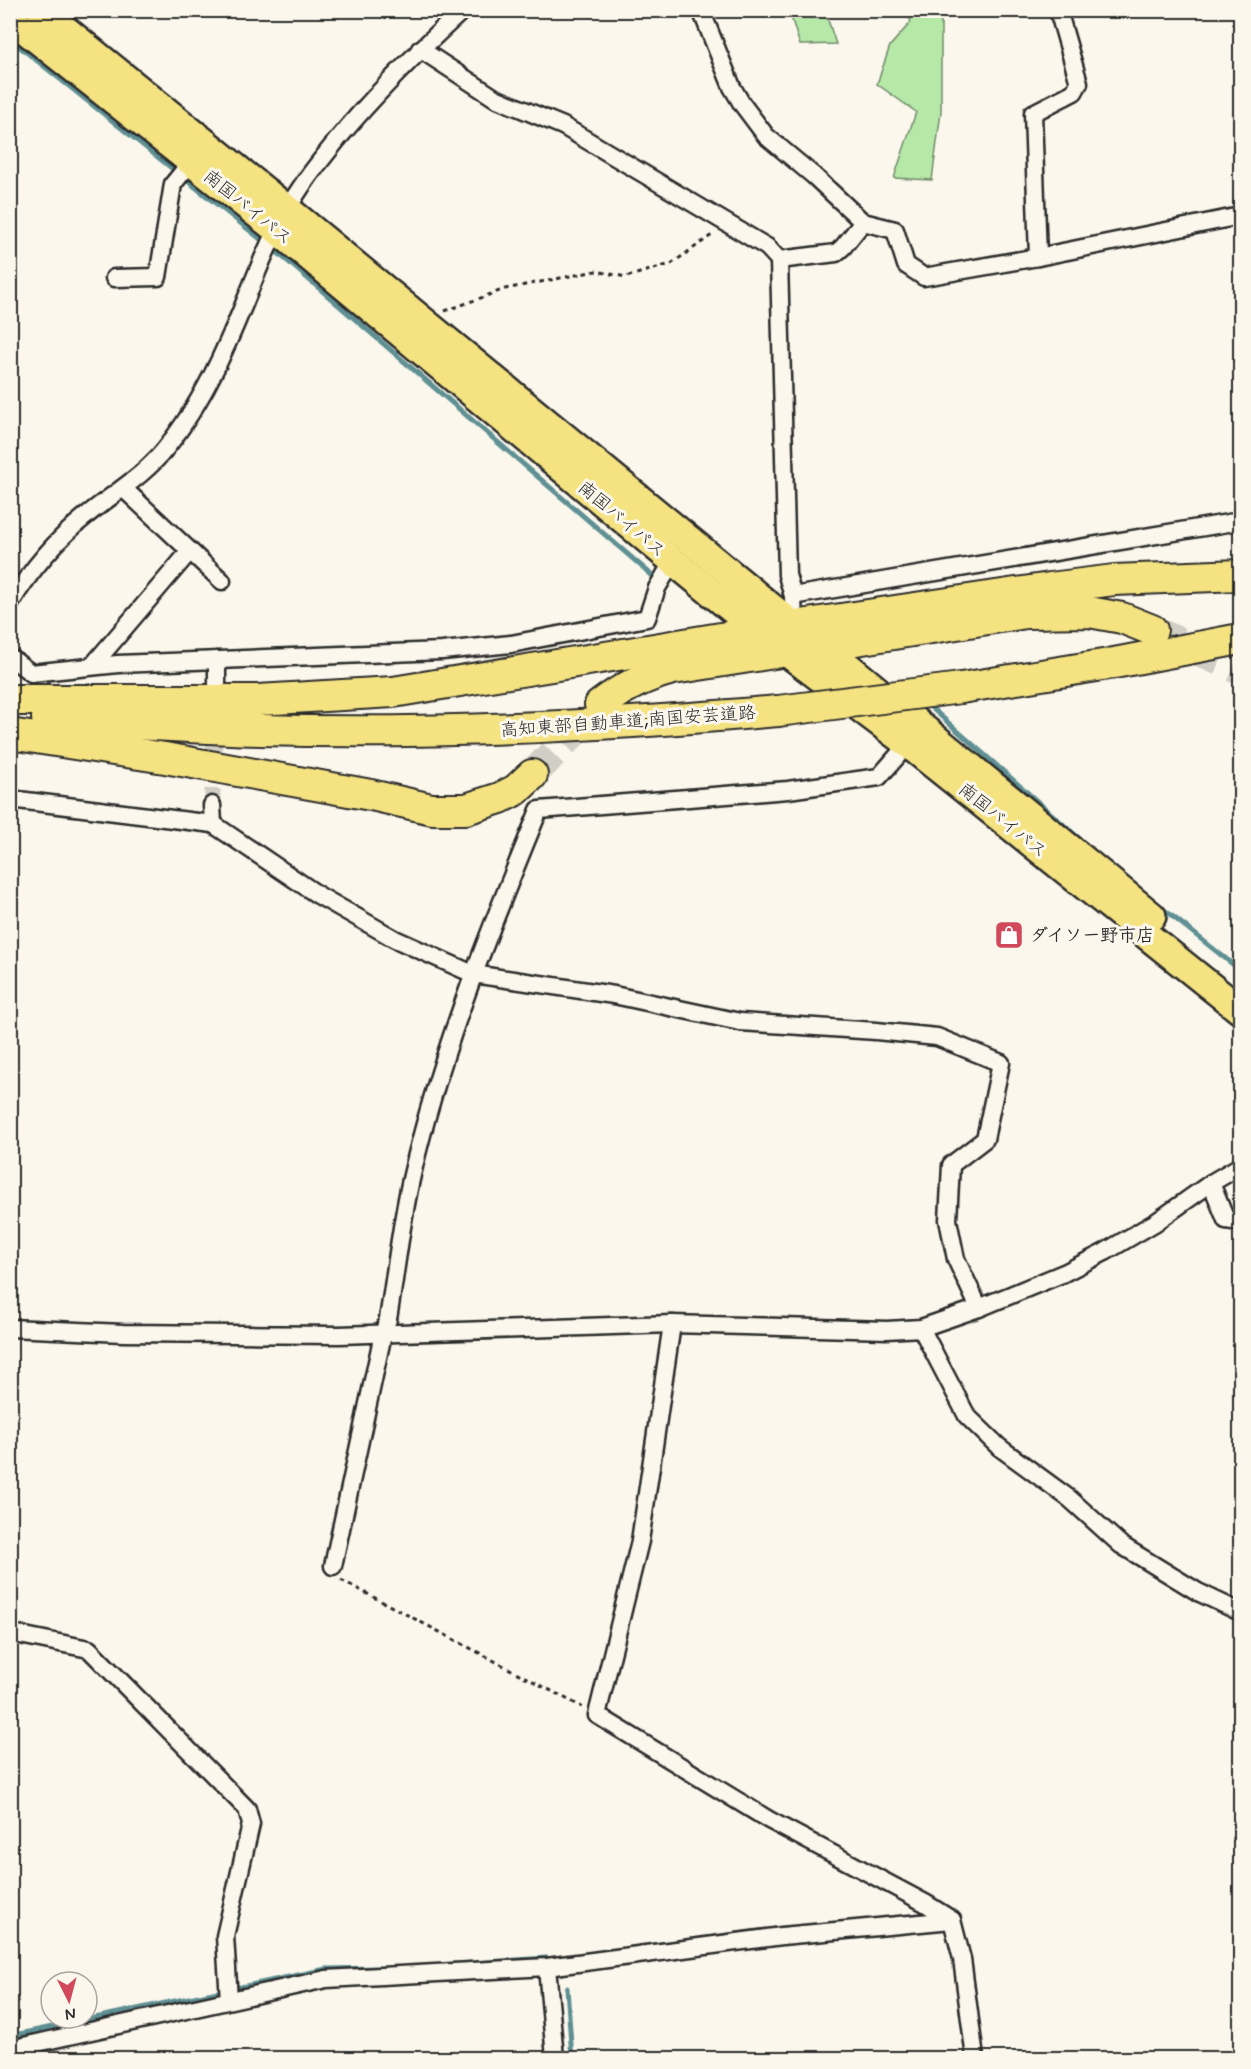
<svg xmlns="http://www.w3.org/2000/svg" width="1251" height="2069" font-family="Mynerve,'Klee One',sans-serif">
<rect width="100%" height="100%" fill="#fbf7ec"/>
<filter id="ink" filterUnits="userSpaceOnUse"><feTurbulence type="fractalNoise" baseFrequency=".0167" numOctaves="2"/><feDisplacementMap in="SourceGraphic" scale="12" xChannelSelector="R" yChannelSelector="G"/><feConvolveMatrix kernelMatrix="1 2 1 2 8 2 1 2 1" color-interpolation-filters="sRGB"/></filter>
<g filter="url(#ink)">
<g fill="#b6e8a8" stroke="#708a6a" stroke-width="1.5">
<path d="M789,11H825L836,44L800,45Z"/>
<path d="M906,11H939L941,22V112L932,180L894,178L916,112L877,84L890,46L911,22Z"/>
</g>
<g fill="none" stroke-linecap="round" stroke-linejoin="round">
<g stroke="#5f9094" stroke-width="5">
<path d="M10,39L283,257L654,577"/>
<path d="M926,703L1090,848"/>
<path d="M1157,904L1240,970"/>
<path d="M441,1965L547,1958"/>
<path d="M567,1988L572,2058"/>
<path d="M10,2036L326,1969L378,1968"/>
</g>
<path stroke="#d1cec5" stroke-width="16" stroke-dasharray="16 8" stroke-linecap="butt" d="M212,805L215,721"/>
<g stroke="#d1cec5" stroke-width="30" stroke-dasharray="30 15" stroke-linecap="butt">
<path d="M1152,630L1240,670"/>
<path d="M532,775L594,712"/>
</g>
<g stroke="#2b2b2b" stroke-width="21">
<g id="minor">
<path d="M701,10L732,87L742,104L766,136L814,176L863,222L895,230L906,265L924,277L1038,257L1240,216"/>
<path d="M420,49L495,98L563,126L767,247L779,260"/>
<path d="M1038,257L1033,113L1074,92L1079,83L1058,10"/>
<path d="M114,278L158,277L173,184L191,162"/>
<path d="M123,488L222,581"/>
<path d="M793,596L787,575L779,260L836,253L843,247L863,222"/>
<path d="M10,604C30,571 57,539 87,515C114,493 144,476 166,448C189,419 211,380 226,346C247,301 262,253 287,210C301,184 319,163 337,140C376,93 418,51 463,10"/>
<path d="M794,626L793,596L1240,521"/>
<path d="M10,657L31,673L118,664L442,651L511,644L647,618L657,588L673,561"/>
<path d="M92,666L190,551"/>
<path d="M217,684V660"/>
<path d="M10,799L213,824L318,895L395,939L473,974L614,995L740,1022L876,1031L937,1037L1001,1063L985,1139L951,1165L948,1220L956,1259L979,1308"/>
<path d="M212,805L213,824"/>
<path d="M1211,1183L1226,1220L1240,1222"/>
<path d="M672,1324L640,1541L597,1715L769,1820L925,1903L952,1920L962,1959L975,2058"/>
<path d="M10,1328L123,1333L339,1335L672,1324L887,1330L921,1328L979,1308L1064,1273L1105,1252L1156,1222L1211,1183L1240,1166"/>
<path d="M921,1328L967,1416L999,1447L1070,1499L1121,1545L1198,1592L1240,1612"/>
<path d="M333,1566L383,1334L388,1319C396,1271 401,1222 412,1175C441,1049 490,929 539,810L788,790L879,777L908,744"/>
<path d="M10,1633L89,1649L247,1809L251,1824L225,1936L229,2000"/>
<path d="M547,1967L555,2058"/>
<path d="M10,2049L326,1979L547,1967L782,1936L952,1920"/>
</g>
</g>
<g stroke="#2b2b2b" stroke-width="32">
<g id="trunk">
<path d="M41,10L287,209L794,626L822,645L1152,916"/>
<path d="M10,18L276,229L673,561L761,633L908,744L1240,1010"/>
</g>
</g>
<g stroke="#2b2b2b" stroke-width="34">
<g id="motorway">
<path d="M961,688L1109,664L1240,639"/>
<path d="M10,700H258L393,692L794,626L1050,588L1114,580L1240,575"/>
<path d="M600,705C623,687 645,676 673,669L1026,613L1089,612L1122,618L1152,630"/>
<path d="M47,718C118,723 189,728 260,730C433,735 606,726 778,711"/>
<path d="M10,734L165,758L371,795L432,809H466L500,798L516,790L532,775"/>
</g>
</g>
<g stroke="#2b2b2b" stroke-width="3" stroke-dasharray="4.5 4.5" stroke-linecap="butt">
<path d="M445,311L505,289L596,271L626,277L671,264L712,235"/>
<path d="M341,1580L582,1707"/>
</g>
<use href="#minor" stroke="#fbf7ec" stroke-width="16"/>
<use href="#trunk" stroke="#f5e382" stroke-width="27"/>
<use href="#motorway" stroke="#f5e382" stroke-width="30"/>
<g stroke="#2b2b2b" stroke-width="34" stroke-linecap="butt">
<path id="motorway-bridge" d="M778,711L961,688"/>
</g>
<use href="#motorway-bridge" stroke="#f5e382" stroke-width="30"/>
</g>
</g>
<defs>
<g id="shop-square" transform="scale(1.5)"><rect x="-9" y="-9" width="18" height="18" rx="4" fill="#d1495b" stroke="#fbf7ec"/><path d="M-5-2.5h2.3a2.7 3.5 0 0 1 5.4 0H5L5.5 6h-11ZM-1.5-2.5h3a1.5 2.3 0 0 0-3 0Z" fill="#fff"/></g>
</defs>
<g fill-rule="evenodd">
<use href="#shop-square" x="1009" y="935"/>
</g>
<g text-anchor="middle" stroke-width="6" stroke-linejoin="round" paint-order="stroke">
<g font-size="18" fill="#2b2b2b" stroke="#fbf7ec">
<text transform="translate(248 207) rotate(39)" y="6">南国バイパス</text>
<text transform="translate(622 519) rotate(40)" y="6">南国バイパス</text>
<text transform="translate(628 721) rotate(-4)" y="6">高知東部自動車道;南国安芸道路</text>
<text transform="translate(1003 820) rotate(39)" y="6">南国バイパス</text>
</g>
<g font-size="18" font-weight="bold" fill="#2b2b2b" stroke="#fbf7ec" text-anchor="start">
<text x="1030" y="941">ダイソー野市店</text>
</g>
</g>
<rect width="1251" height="2069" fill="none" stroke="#fbf7ec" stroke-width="36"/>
<rect x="18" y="18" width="1215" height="2033" fill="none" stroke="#2b2b2b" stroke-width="2" filter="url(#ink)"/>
<g transform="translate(69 2000) rotate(174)"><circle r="28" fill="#fbf7ec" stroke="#a8a59f" stroke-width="1.5"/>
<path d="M0-4.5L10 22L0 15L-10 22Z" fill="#d1495b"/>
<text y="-9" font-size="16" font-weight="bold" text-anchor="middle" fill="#2b2b2b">N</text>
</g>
</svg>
